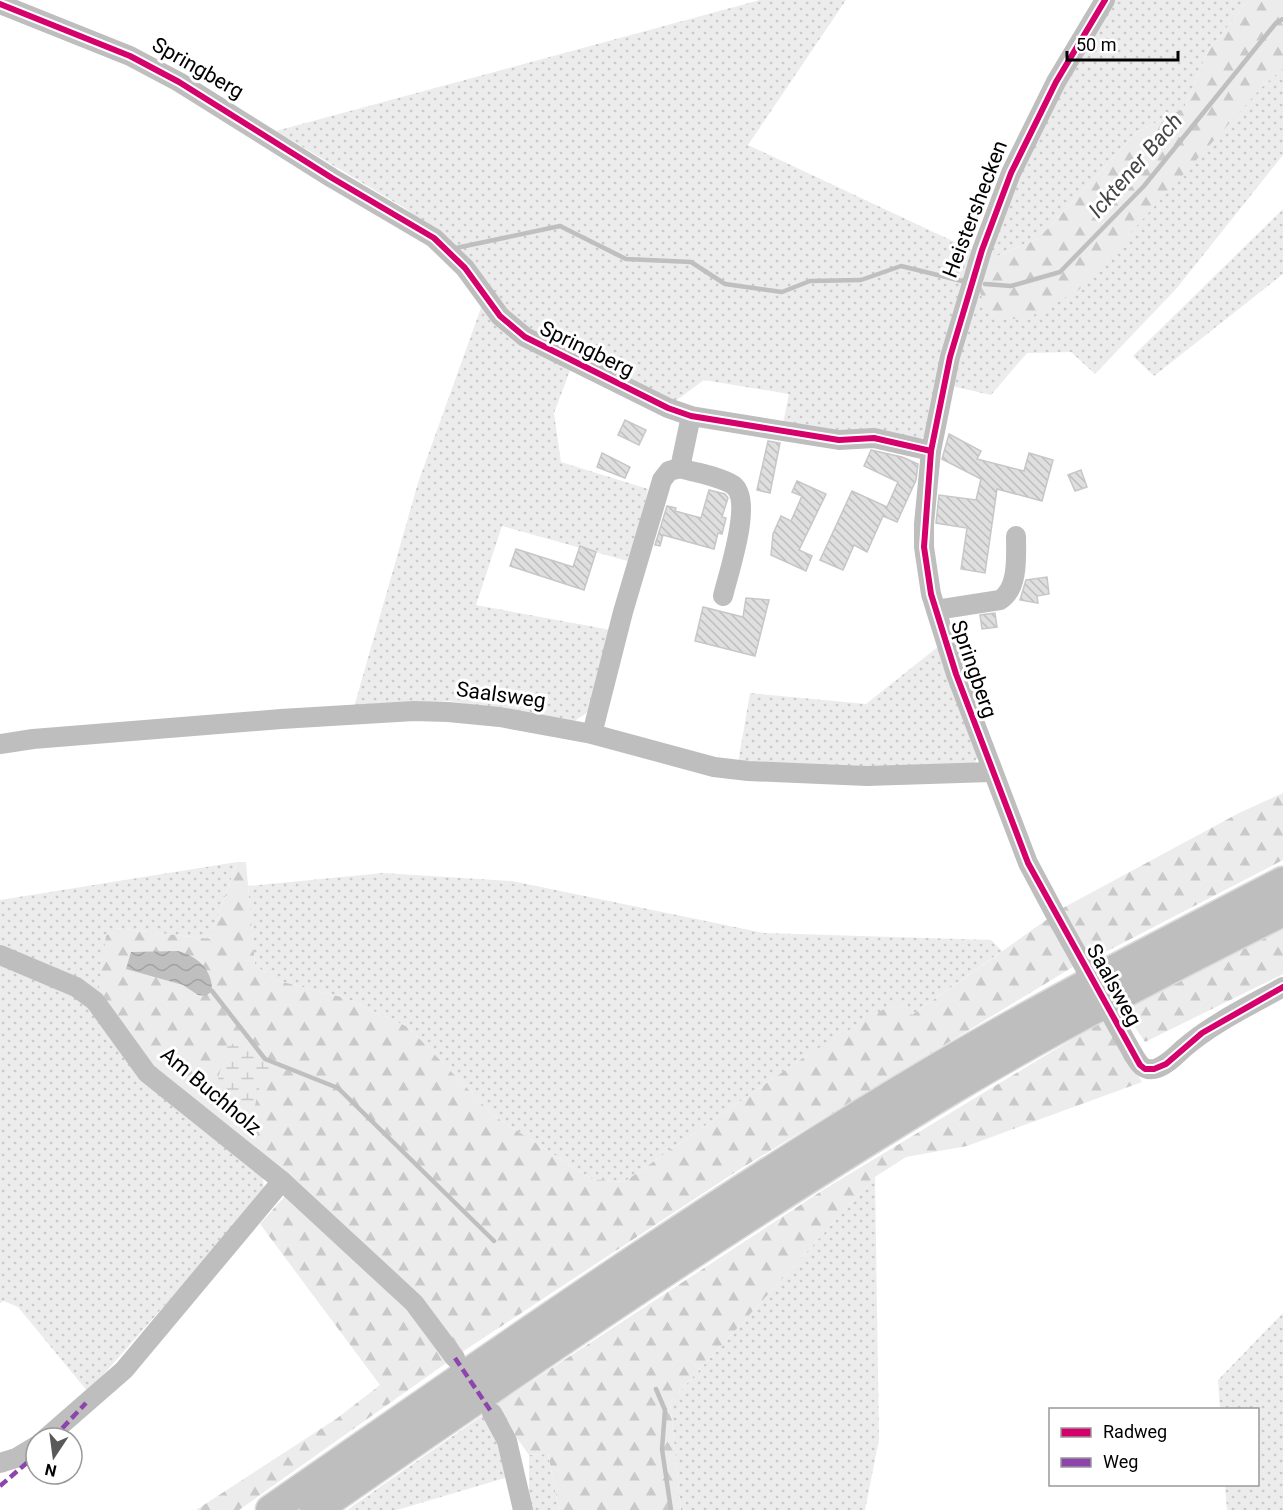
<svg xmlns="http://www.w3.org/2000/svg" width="1283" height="1510" font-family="Roboto,sans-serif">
<defs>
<pattern id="grass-dots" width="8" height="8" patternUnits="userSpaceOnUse" patternTransform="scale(1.5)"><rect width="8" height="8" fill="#ececec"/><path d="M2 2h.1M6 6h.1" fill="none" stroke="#c9c9c9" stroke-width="1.8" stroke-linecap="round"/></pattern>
<pattern id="forest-firs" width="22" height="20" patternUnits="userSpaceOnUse" patternTransform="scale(1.5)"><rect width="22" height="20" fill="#ececec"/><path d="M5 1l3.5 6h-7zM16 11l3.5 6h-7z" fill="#c9c9c9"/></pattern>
<pattern id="wetland-marsh" width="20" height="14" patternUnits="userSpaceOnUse" patternTransform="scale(1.5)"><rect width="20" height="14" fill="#ececec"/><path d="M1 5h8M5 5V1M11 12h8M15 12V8" fill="none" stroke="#c9c9c9"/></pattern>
<pattern id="water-waves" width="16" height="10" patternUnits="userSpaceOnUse" patternTransform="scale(1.5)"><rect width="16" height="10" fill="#bfbfbf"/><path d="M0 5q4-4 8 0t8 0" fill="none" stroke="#a2a2a2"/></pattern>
<pattern id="building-back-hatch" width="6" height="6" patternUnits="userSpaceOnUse" patternTransform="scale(1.5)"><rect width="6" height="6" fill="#dfdfdf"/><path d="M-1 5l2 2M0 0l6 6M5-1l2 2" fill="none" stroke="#bebebe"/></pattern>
</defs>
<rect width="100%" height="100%" fill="#fff"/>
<g fill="url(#grass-dots)">
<path d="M760,0H846L748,145L976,252L928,434L918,441L782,428L789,394L704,380L674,402L516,324L437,234L406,209L276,131Z"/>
<path d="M1113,0H1249L1208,51L1184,108L1136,133L1039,238L986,261L1016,179L1062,84Z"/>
<path d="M1283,68V155L1176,289L1095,374L1071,352L1027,353L991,395L947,385L978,287L1263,86Z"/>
<path d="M1283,209V274L1154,376L1133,356Z"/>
<path d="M482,305L572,365L554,413L561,462L648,489L631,562L502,526L476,605L611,630L588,712L573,722L449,701L354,707L418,483Z"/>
<path d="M939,646L978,756L974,764L872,768L738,763L750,693L866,704Z"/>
<path d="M237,862L210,939L115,928L263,1175L264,1193L88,1392L18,1307L4,1301L0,1303V900Z"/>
<path d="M383,873L512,881L764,933L991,940L1002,951L912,1015L807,1055L624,1182L592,1179L494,1116L408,1027L345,998L275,980L255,965L248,886Z"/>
<path d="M875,1177L879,1439L865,1510H681L670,1402Z"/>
<path d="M1283,1313V1510H1227L1225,1485L1258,1484V1410L1220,1409L1218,1380Z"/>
<path d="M483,1415L501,1446L512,1476L397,1510H347Z"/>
<path d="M548,1454L559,1510H529V1455Z"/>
</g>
<g fill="url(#forest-firs)">
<path d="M1249,0H1283V68L1263,86L1079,290L1030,317L1004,320L986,309L978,287L986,261L1039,238L1136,133L1184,108L1208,51Z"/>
<path d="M1283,793V860L1090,960L1061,909L1239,813Z"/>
<path d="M237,862H246L255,965L275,980L345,998L408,1027L494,1116L592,1179L624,1182L807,1055L896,1002L912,1015L1049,918L1076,965L740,1169L459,1354L239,1510H196L336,1419L380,1385L260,1224L295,1185L150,1067L98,994L106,936L115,928L210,939Z"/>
<path d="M1283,929V974L1145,1042L1123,1010Z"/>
<path d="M1104,1020L1142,1082L967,1146L906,1157L875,1177L670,1402L681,1510H559L548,1454L529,1455L494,1406L823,1190Z"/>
</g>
<path fill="url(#wetland-marsh)" d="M247,1036L265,1059L281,1066L261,1082L252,1117L229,1115L218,1078L227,1047Z"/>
<path fill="url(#water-waves)" d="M178,951C197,956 213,970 212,991L206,996L198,995L183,985L126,969L131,952Z"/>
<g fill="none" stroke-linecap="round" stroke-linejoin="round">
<g stroke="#bfbfbf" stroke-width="4.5">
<path d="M456,248L560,226L626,259L691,262L725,284L782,292L810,281L861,280L901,266L966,282"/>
<path d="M985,284L1011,286L1060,272L1144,186L1276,23L1283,19"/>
<path d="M212,991L265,1059L338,1088L494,1241"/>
<path d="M656,1389L665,1410L662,1449L671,1510"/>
</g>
</g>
<g fill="url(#building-back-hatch)" stroke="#c7c7c7" stroke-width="1.5">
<path d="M625,420L646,430L639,445L618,435Z"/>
<path d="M949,434L981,451L977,459L1024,471L1029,453L1053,460L1042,501L997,489L985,573L961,569L967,528L936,523L939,495L976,500L981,479L942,459Z"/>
<path d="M768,441L780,443L770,493L757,490Z"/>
<path d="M871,450L902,457L918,464L916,480L897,522L883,516L867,552L854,545L843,570L820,560L852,491L887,507L898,482L864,466Z"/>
<path d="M602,453L630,467L625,478L597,467Z"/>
<path d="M1081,470L1087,487L1075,491L1068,475Z"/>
<path d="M797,481L826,494L799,550L812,556L806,571L771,555L773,534L781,516L791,521L802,496L792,492Z"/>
<path d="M709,490L725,494L728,498L722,517L726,518L722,534L718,533L714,549L663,535L660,546L655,545L667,506L676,508L675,511L701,518Z"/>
<path d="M580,546L596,552L584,590L510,566L516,549L573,567Z"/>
<path d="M1047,577L1049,594L1037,596L1038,603L1020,600L1026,580Z"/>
<path d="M746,598L769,600L755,656L695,641L703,607L743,617Z"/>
<path d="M995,613L997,627L982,629L980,615Z"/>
</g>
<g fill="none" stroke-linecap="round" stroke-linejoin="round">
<g stroke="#dbdbdb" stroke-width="33">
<g id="highway">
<path d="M271,1510C492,1357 713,1201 945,1064C1056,999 1169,941 1283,882"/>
<path d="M315,1510C525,1364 736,1219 955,1087C1062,1023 1172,967 1283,911"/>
</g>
</g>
<g stroke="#bebebe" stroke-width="20">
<path d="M0,4L130,56L179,82L332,178L434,238L465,268L500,316L525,337L668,408L691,416L839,440L874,438L931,451"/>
<path d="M680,468C696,473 719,476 733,485C754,500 728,574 723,596"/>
<path d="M936,610L1000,600C1019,588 1016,556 1016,536"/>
<path d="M592,734L623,612L662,480L669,471L680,468L691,416"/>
<path d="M0,744L33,739L281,719L414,711L448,712L500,717L592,734L714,767L748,771L867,776L991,772"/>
<path d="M1060,923L1028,863L956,674L931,594L924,547V524L931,451L950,357L982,250L1011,173L1056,82L1105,0"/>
<path d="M0,955L76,987L95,1001L147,1073L282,1181L414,1303L455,1358"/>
<path d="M1133,1054C1138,1062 1142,1071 1154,1069C1165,1067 1175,1056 1184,1048C1213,1023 1249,1006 1283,987"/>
<path d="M492,1413L507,1441L523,1510"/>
<path d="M46,1438L124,1370L282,1181"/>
<path d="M0,1463L16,1458L36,1446"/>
</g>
<use href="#highway" stroke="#bebebe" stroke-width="30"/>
<path stroke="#bebebe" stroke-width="20" d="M1060,923L1133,1054"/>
<g stroke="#8e44ad" stroke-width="4.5" stroke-dasharray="9 4.5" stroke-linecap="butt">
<path d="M455,1358L492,1413"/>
<path d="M53,1438L86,1403"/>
<path d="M0,1486L36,1455"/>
</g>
<g stroke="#fff" stroke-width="10">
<g id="cycleway">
<path d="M1105,0L1056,82L1011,173L982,250L950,357L931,451L924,547L931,594L956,674L1028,863L1140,1065L1145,1069H1154L1166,1064L1202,1033L1283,987"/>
<path d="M0,4L130,56L179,82L332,178L434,238L465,268L500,316L525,337L668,408L691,416L839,440L874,438L931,451"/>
</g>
</g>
<use href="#cycleway" stroke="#d6006c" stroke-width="6"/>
</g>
<g text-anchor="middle" stroke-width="6" stroke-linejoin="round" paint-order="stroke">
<g font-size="21" fill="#000" stroke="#fff">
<text transform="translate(198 68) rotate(30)" y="7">Springberg</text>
<text transform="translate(975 209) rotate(-69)" y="7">Heistershecken</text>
<text transform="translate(587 349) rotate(26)" y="7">Springberg</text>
<text transform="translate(974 669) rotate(71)" y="7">Springberg</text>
<text transform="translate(501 695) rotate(8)" y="7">Saalsweg</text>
<text transform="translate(1114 985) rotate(61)" y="7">Saalsweg</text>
<text transform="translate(211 1091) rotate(40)" y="7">Am Buchholz</text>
</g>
<g font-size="22" font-style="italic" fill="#444" stroke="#fff">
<text transform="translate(1135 165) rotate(-49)" y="8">Icktener Bach</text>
</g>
</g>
<rect x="1049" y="1408" width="210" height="78" fill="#ffffff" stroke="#999999" stroke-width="1.5"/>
<rect x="1061" y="1428" width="30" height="9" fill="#d6006c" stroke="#999999" stroke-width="1.5"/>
<text x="1103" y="1438" font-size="18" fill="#000000">Radweg</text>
<rect x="1061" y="1458" width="30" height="9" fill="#8e44ad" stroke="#999999" stroke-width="1.5"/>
<text x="1103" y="1468" font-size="18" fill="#000000">Weg</text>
<g transform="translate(54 1456) rotate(193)"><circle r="28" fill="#ffffff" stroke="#999999" stroke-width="1.5"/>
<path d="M0-4.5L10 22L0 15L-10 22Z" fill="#595959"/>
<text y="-9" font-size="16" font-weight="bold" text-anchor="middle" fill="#000000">N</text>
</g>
<path d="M1067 51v9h111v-9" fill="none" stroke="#000000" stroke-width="3"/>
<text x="1076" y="51" font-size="18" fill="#000000" stroke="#ffffff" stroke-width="4.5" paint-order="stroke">50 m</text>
</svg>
